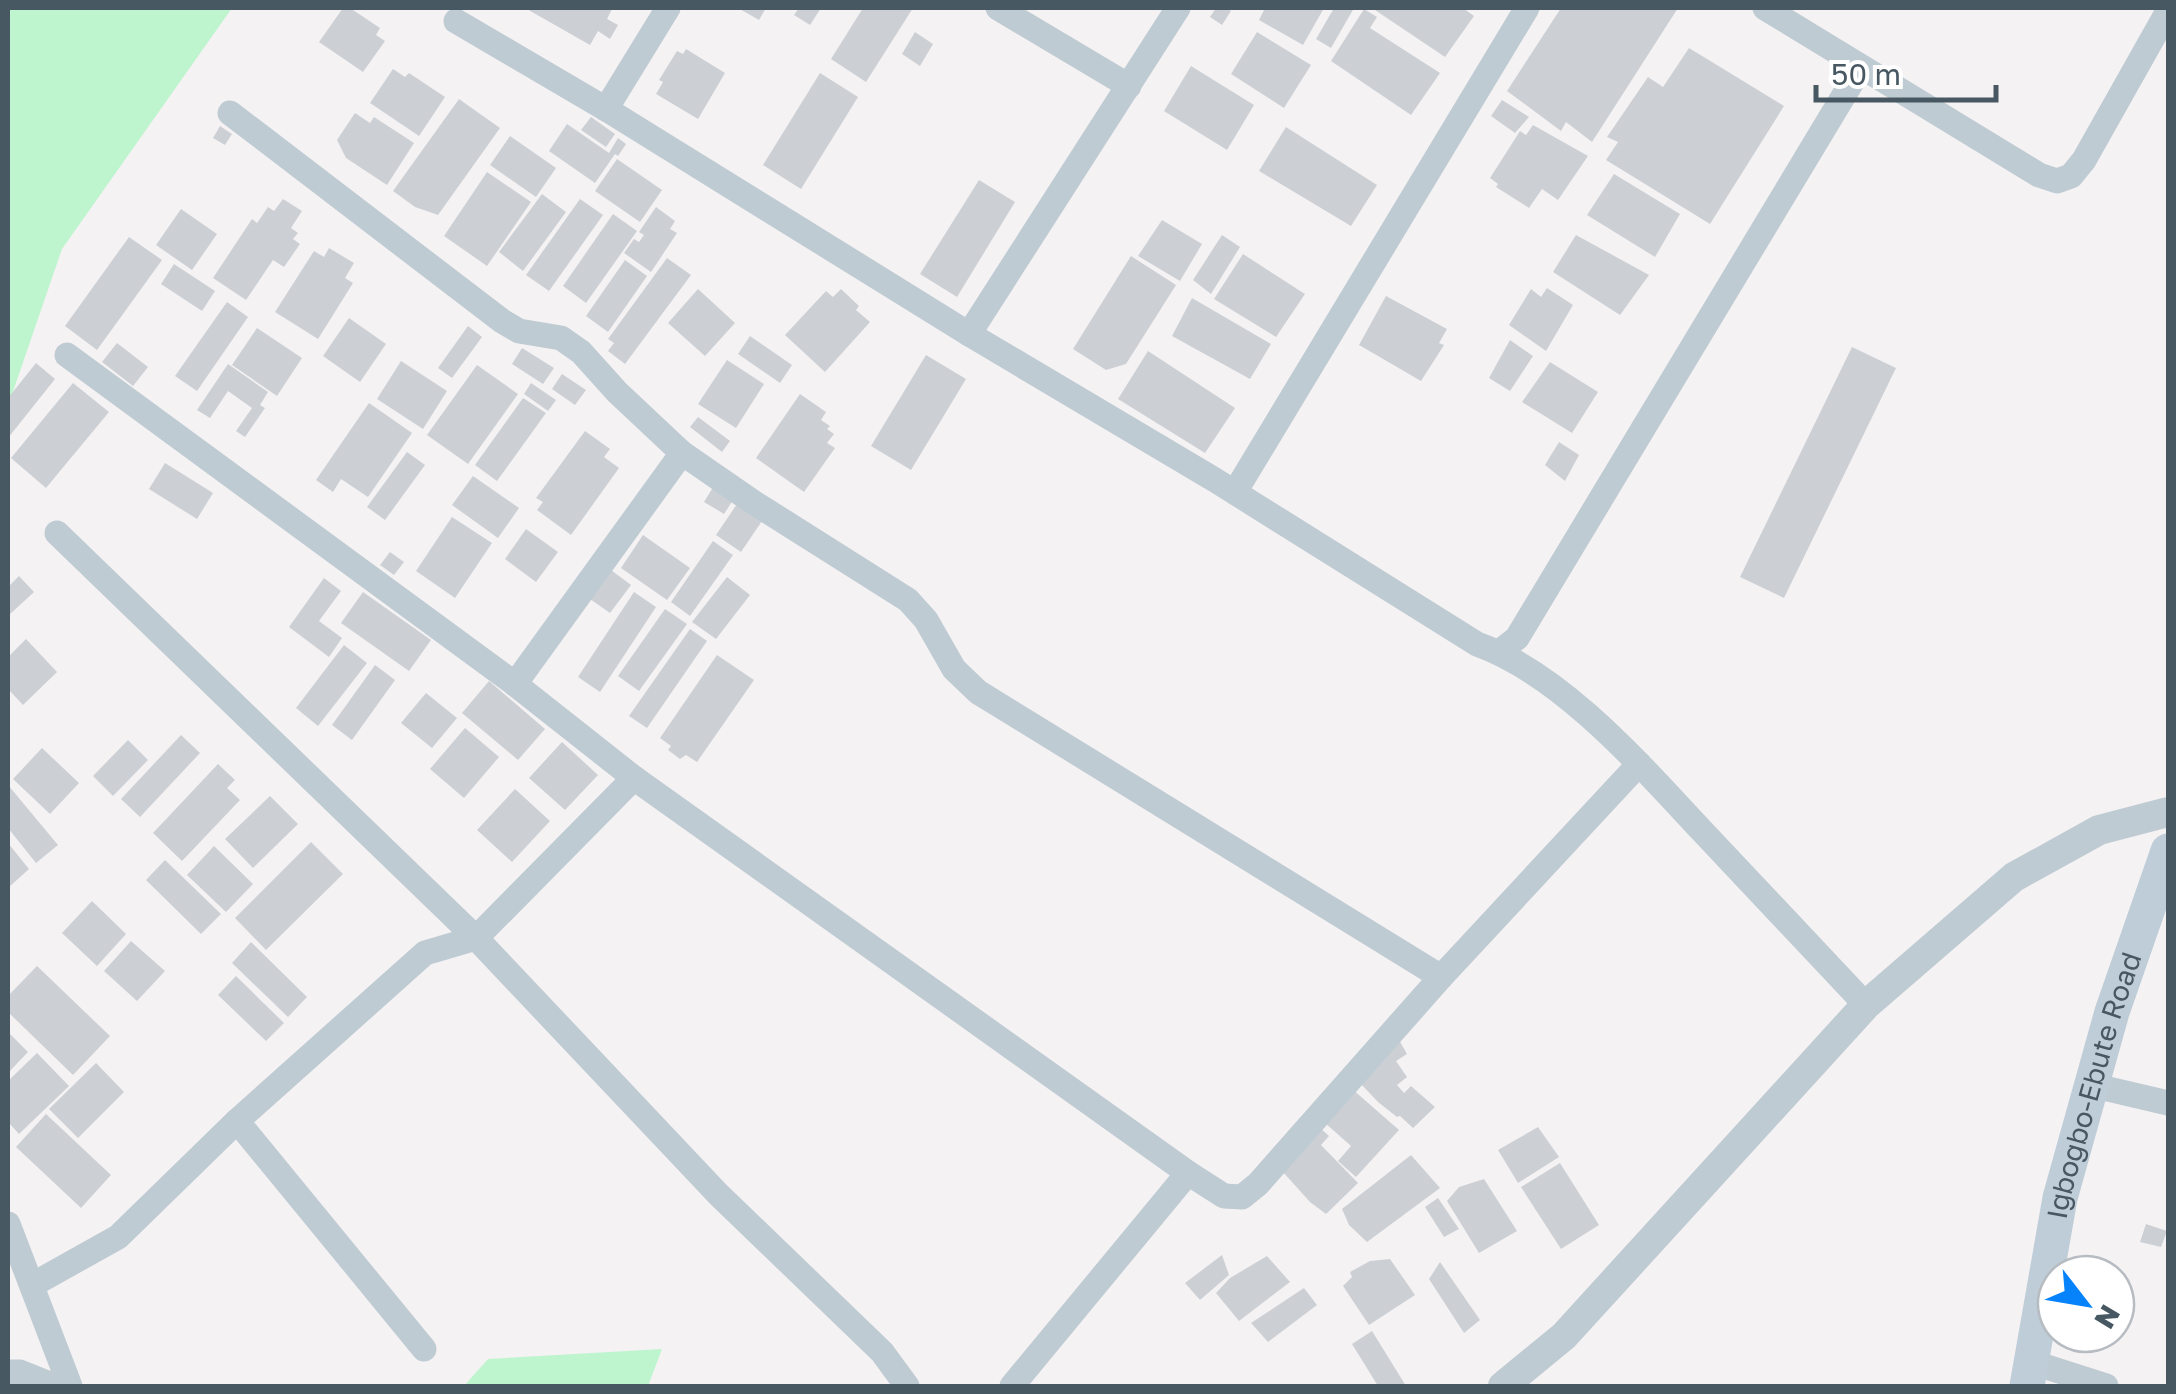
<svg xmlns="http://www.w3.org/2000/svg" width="2176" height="1394" font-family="'Golos Text',sans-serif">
<rect width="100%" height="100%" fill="#f5f2f3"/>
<g fill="#bef5cf">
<path d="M8,8H232L62,249L8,406Z"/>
<path d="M662,1349L648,1386H464L488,1359Z"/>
</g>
<g fill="#ccd0d5">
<path d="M343,8H350L380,28L376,35L385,41L363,72L319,42Z"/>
<path d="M525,8H610L612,9L607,19L618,25L610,39L598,31L590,45Z"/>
<path d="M738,8H766L759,20Z"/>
<path d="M799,8H821L810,25L794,15Z"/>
<path d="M863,8H913L866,82L831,59Z"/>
<path d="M1216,8H1226L1231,11L1222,25L1210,17Z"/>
<path d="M1265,8H1324L1303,45L1259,20Z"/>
<path d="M1334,8H1354L1331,48L1316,39Z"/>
<path d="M1377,8H1463L1474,16L1445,57L1375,10Z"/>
<path d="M1561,8H1678L1592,142L1566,122L1561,131L1507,91Z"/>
<path d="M1364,9L1377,17L1370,28L1440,73L1411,115L1331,61Z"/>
<path d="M915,32L933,44L920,66L902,54Z"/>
<path d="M1257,32L1311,65L1284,108L1231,74Z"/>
<path d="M1689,48L1784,106L1710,224L1606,160L1618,142L1607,137L1648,77L1663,87Z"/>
<path d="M686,49L725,73L698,119L656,94L663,82L659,80L677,51L683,54Z"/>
<path d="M1191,66L1254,105L1227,150L1164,111Z"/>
<path d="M393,69L405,77L409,73L445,97L419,136L370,103Z"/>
<path d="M820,73L858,97L801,189L763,165Z"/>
<path d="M459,99L500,128L438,215L415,207L393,191Z"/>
<path d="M1502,100L1529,117L1515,133L1491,116Z"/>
<path d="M355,113L370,123L374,117L414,143L387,185L346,158L337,140Z"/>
<path d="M591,117L615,134L606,147L581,130Z"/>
<path d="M567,124L609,153L618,138L626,144L618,156L615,154L595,183L549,151Z"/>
<path d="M1533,125L1588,156L1558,200L1542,189L1529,208L1496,187L1498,184L1490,178L1520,131L1526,135Z"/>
<path d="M220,126L232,134L225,145L213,138Z"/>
<path d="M1286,127L1377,185L1351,226L1259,171Z"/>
<path d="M510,136L556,168L536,197L490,165Z"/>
<path d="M617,159L662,190L640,222L595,191Z"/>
<path d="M487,172L531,202L487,266L444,236Z"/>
<path d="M1614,174L1680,214L1655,257L1587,215Z"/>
<path d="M979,180L1015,202L957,297L920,274Z"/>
<path d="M542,194L566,212L523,271L499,252Z"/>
<path d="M283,199L302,211L291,228L298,233L293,239L300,244L284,267L273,260L246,300L213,278L252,219L257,223L268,207L274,211Z"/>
<path d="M580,199L603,215L549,291L526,275Z"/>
<path d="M656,207L675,221L670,229L677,233L651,272L624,253L634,239L639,242L644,235L639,232Z"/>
<path d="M181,209L217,234L192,270L156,245Z"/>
<path d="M613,214L637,231L586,303L563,286Z"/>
<path d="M1162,220L1202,244L1180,281L1138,256Z"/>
<path d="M1222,235L1240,247L1211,294L1193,280Z"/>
<path d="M1576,235L1649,275L1620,315L1553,272Z"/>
<path d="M129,237L162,260L97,350L65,326Z"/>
<path d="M329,248L354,263L345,278L353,283L318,339L275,312L314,251L324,257Z"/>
<path d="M1243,254L1305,294L1276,337L1214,299Z"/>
<path d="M1131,256L1176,285L1126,364L1106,370L1073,349Z"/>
<path d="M667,258L691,275L625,364L608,351L614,343L608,339Z"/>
<path d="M625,260L647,276L608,332L586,316Z"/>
<path d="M174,264L215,291L202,311L161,284Z"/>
<path d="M1547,288L1573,305L1546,351L1509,325L1531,289L1541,297Z"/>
<path d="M698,289L735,323L705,356L668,323Z"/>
<path d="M841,289L859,306L856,310L870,322L825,372L785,335L826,291L833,297Z"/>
<path d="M1386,296L1447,329L1439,343L1444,345L1421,381L1359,345Z"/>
<path d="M1192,298L1271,344L1250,379L1172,336Z"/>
<path d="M227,302L248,317L197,391L175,376Z"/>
<path d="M349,318L386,344L360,382L323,356Z"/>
<path d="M468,326L482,337L452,378L438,368Z"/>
<path d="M257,328L302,358L277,396L232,365Z"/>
<path d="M750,336L792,365L780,383L738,354Z"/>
<path d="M1510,340L1533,356L1510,391L1489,378Z"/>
<path d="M117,343L148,367L133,386L102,362Z"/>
<path d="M1852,347L1896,368L1784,598L1740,577Z"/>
<path d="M522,348L554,368L543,384L512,364Z"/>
<path d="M1148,351L1235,408L1205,453L1118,399Z"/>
<path d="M926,355L966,379L911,470L871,446Z"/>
<path d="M727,360L764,384L736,428L698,404Z"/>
<path d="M401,361L447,391L423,429L377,399Z"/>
<path d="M1550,362L1598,392L1572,433L1522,402Z"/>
<path d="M36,363L55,379L8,438V398Z"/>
<path d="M228,364L268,392L260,405L265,408L245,437L236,431L252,408L228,391L210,418L197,410Z"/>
<path d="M477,365L518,394L468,464L427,435Z"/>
<path d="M562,374L586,390L575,405L552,389Z"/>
<path d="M73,383L109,412L46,488L11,458Z"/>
<path d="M531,383L556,400L548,411L524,394Z"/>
<path d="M800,394L826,412L821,420L830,426L827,429L834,434L827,443L835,448L804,492L756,458Z"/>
<path d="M523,398L546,413L497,481L475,465Z"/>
<path d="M369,403L412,433L368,497L341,479L333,492L316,480Z"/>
<path d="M698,417L730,441L722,452L690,427Z"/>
<path d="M585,431L610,449L604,457L619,468L571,535L537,510L543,502L536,498Z"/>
<path d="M1559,442L1579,455L1565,481L1545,465Z"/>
<path d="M407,452L425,465L385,520L367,507Z"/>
<path d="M165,463L213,493L197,519L149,489Z"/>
<path d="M473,476L519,508L498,538L452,505Z"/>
<path d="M715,484L735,497L724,514L704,502Z"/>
<path d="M737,504L762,521L741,552L716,535Z"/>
<path d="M452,517L492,543L455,598L416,571Z"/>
<path d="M526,529L558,552L536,582L505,559Z"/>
<path d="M643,535L690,568L667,600L621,568Z"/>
<path d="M713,541L733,555L690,616L671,602Z"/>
<path d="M390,552L404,562L394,575L380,565Z"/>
<path d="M611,570L631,585L610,613L590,599Z"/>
<path d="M19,576L34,592L8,616V587Z"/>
<path d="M727,577L750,595L716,639L692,622Z"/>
<path d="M324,578L341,591L319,621L342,638L329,657L289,627Z"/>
<path d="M363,592L431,640L409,671L341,623Z"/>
<path d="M634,592L656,607L600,692L578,677Z"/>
<path d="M665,609L687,624L639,691L618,676Z"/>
<path d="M690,629L707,641L647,728L629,716Z"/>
<path d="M26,639L57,672L23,705L8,689V657Z"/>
<path d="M344,645L367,663L318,726L296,708Z"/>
<path d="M717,655L754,680L697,762L686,755L680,759L668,750L671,746L660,738Z"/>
<path d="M375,665L395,680L352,740L332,725Z"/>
<path d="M489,681L545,729L518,760L462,713Z"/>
<path d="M426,693L457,718L432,748L401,723Z"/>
<path d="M465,728L499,757L464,798L430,769Z"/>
<path d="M181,735L200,753L140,817L121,799Z"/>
<path d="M128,740L148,760L113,796L93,776Z"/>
<path d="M562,742L598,775L565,810L529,778Z"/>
<path d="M42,748L79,783L50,814L13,779Z"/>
<path d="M218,764L235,780L227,788L240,800L182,861L153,833Z"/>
<path d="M8,785L58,845L36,863L8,828Z"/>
<path d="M515,789L550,821L512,862L477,830Z"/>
<path d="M270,796L298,824L253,868L225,839Z"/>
<path d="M311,842L343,874L266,950L235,918Z"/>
<path d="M8,843L29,869L8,888Z"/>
<path d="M214,846L253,884L226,912L187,875Z"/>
<path d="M165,860L221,914L201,934L146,880Z"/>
<path d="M92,901L126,934L97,966L62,933Z"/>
<path d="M131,941L165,971L137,1001L104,971Z"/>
<path d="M251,942L307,997L288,1017L232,963Z"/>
<path d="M37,966L110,1036L73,1075L8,1012V996Z"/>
<path d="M236,976L284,1023L266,1041L218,995Z"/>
<path d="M8,1032L28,1052L8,1073Z"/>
<path d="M1399,1040L1407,1054L1396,1061L1407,1077L1397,1085L1404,1093L1411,1086L1435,1107L1413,1128L1400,1116L1397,1117L1378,1102L1361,1084Z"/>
<path d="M37,1053L69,1086L19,1134L8,1122V1081Z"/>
<path d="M96,1063L124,1092L78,1138L49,1109Z"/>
<path d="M1351,1088L1399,1130L1356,1177L1338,1161L1351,1146L1324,1122Z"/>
<path d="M46,1114L111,1175L81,1208L16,1147Z"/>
<path d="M1538,1127L1559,1157L1518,1183L1498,1150Z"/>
<path d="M1320,1128L1329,1136L1321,1145L1358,1183L1326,1214L1310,1202L1282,1171Z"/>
<path d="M1411,1155L1440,1188L1367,1242L1349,1225L1342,1209Z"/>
<path d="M1560,1163L1599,1225L1561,1249L1521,1187Z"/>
<path d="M1484,1179L1517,1231L1479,1253L1447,1201L1459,1187Z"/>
<path d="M1438,1198L1459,1229L1444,1237L1425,1207Z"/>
<path d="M2146,1224L2167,1231L2161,1247L2140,1242Z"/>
<path d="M1222,1255L1229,1275L1200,1300L1185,1283Z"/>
<path d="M1267,1256L1290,1282L1239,1321L1216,1293L1230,1278Z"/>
<path d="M1390,1259L1415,1295L1369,1325L1343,1286L1352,1277L1350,1272L1370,1261Z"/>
<path d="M1440,1262L1480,1320L1464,1333L1429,1279Z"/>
<path d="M1304,1288L1317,1305L1268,1342L1251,1323Z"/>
<path d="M1372,1331L1406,1386H1378L1352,1344Z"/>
</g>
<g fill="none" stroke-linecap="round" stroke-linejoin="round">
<g stroke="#bfcbd3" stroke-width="25">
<path d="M998,8L1129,86"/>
<path d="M1765,8L2039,175L2057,181L2071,176L2084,160L2168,11"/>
<path d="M456,21L606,109L969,334L1215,480L1477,644C1563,675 1641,766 1704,833C1758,890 1812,947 1866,1005"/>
<path d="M606,109L668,8"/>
<path d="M230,113L502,321L519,331L561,338L581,352L617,392L682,453L753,502L908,600L926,620L954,669L978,692L1441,977"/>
<path d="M969,334L1178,8"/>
<path d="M67,355L515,684L634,778L1188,1173L1224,1196L1242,1197L1258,1184L1441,977L1639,764"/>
<path d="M1235,492L1527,8"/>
<path d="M57,533L476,938L718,1194L882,1352L907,1386"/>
<path d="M1499,652L1517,638L1861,67"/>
<path d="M515,684L682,453"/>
<path d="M2091,1085L2168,1103"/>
<path d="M237,1121L424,1349"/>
<path d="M8,1224L70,1386"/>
<path d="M32,1285L118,1237L237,1121L425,953L476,938L634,778"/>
<path d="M2031,1362L2106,1386"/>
<path d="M8,1372H20L55,1386"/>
<path d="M1012,1386L1188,1173"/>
</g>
<path stroke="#bfcbd3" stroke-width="30" d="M1503,1386L1564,1336L1866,1005L2014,877L2099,830L2168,812"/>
<path stroke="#bfcdd8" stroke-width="35" id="s1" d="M2027,1386L2060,1198L2112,1012L2168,851"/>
</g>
<g text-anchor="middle" stroke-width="10" stroke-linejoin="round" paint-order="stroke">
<g font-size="28" fill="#485863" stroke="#fff">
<text dy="10" stroke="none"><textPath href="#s1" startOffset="308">Igbogbo-Ebute Road</textPath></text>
</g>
</g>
<rect width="2176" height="1394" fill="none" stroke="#485863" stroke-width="20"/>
<g transform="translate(2086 1304) rotate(121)"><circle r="48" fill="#ffffff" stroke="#b6bcc1" stroke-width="2.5"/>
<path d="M0-8L18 38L0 25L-18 38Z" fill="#0683fb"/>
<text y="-15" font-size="28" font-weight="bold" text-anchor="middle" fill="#485863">N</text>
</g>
<path d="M1816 85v15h180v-15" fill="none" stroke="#485863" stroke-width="5"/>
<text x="1831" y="85" font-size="30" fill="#485863" stroke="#ffffff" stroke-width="8" paint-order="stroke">50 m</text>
</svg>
